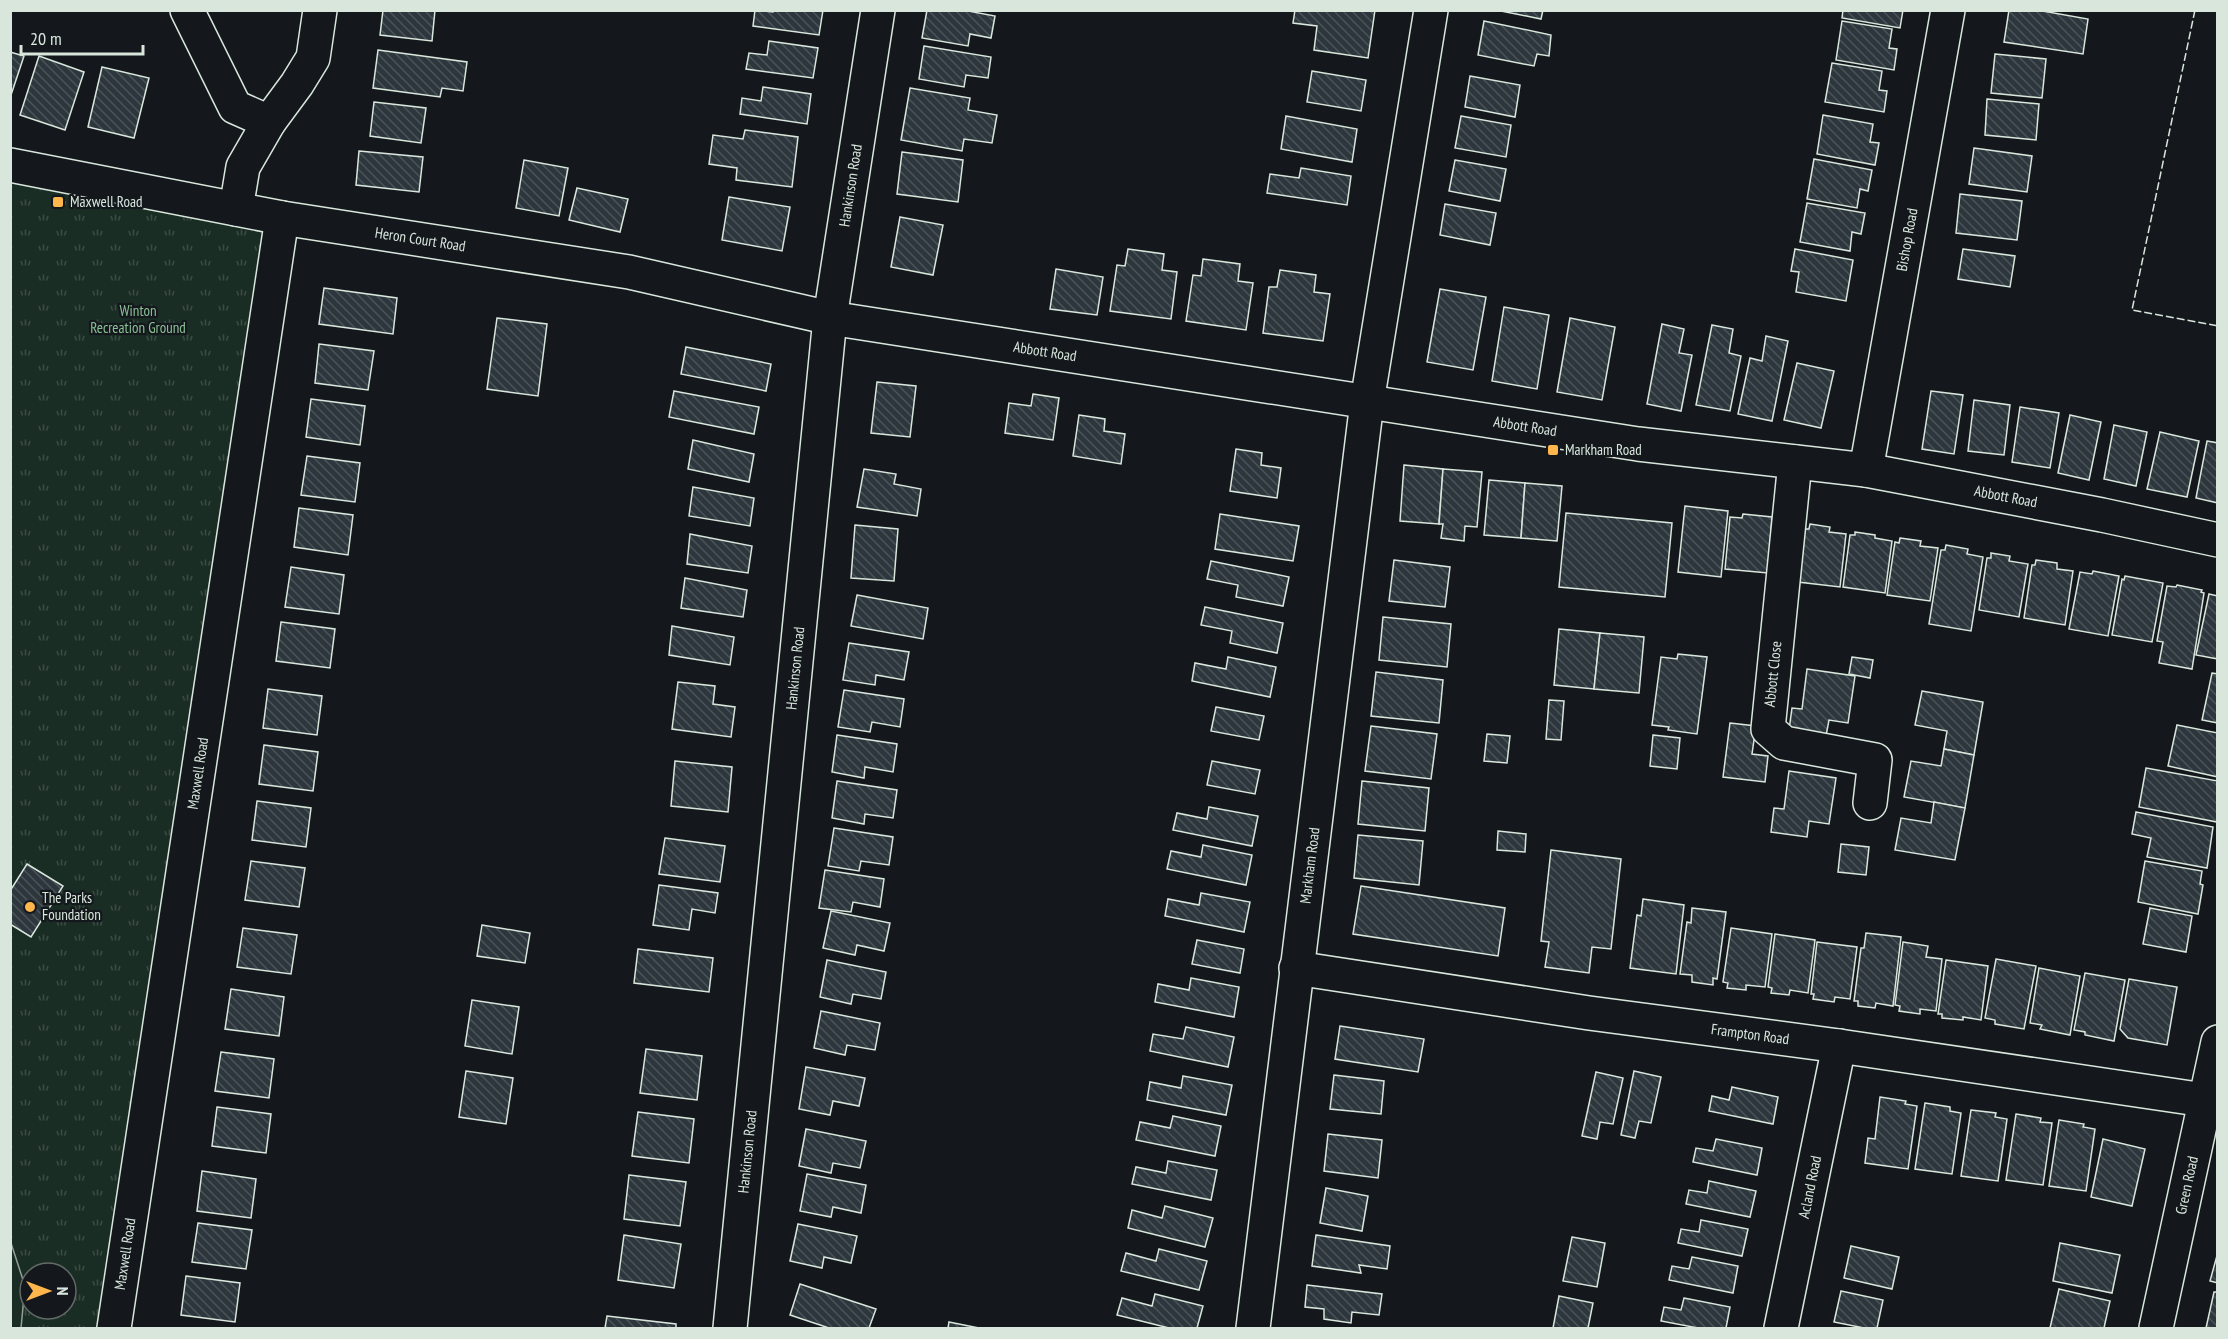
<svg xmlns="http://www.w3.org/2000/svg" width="2228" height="1339" font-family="'PT Sans Narrow',sans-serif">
<defs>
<pattern id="park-tufts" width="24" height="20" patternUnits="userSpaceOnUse" patternTransform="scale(1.5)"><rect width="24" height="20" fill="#1a2d24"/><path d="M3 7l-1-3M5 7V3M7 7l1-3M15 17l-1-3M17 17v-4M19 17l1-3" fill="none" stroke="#3b4b43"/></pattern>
<pattern id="building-back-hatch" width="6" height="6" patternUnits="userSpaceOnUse" patternTransform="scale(1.5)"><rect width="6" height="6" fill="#2c363c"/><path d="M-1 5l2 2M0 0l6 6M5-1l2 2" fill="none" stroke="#4a5358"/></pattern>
</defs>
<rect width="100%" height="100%" fill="#14181c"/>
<path fill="url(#park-tufts)" stroke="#939e99" stroke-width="1.5" fill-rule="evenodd" d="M10,164L282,218L109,1328H11ZM30,1273H66V1309H30Z"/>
<path fill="#1a2d24" stroke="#939e99" stroke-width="1.5" d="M10,1240L25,1286L21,1328H11Z"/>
<g fill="url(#building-back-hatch)" stroke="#d8e6dc" stroke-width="1.5">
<path d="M383,10H435L432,41L380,35Z"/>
<path d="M755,10L773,12L774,10H823L819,35L753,26Z"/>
<path d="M927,10H963L995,16L991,38L970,34L968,46L922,38Z"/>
<path d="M1295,10H1375L1368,58L1314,50L1317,26L1293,23Z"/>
<path d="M1496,10H1543L1541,19Z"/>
<path d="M1843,10H1903L1900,28L1842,18Z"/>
<path d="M2009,10H2037L2088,19L2083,54L2004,42Z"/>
<path d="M1484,21L1551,35L1549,56L1537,54L1534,66L1478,55Z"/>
<path d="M1842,21L1892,29L1889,48L1897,49L1894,70L1836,60Z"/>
<path d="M769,41L818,48L813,78L746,69L749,53L767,55Z"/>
<path d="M924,46L991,57L988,78L966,75L964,87L919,79Z"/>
<path d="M378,50L467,62L463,91L442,88L440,97L373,88Z"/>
<path d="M10,52L24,56L10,98Z"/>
<path d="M1995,54L2046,59L2042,98L1991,93Z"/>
<path d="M39,56L84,72L65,130L20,115Z"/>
<path d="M1832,63L1882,71L1879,90L1887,91L1884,112L1825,102Z"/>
<path d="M102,67L149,78L134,138L88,127Z"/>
<path d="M1312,71L1366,80L1361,111L1307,102Z"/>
<path d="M1470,76L1520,85L1515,117L1465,107Z"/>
<path d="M763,87L811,94L807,124L740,114L742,98L761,101Z"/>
<path d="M910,88L970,98L968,110L997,115L992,143L964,139L962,151L901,140Z"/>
<path d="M1987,99L2039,104L2036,140L1985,135Z"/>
<path d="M374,102L426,108L421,143L370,136Z"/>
<path d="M1823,115L1873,124L1870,142L1879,143L1875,165L1817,154Z"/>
<path d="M1286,116L1357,129L1352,162L1281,149Z"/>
<path d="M1461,116L1511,125L1506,157L1455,148Z"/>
<path d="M745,130L798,137L792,187L736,180L737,168L709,164L713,135L743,139Z"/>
<path d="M1974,148L2032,156L2027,192L1969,184Z"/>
<path d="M359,151L423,157L419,192L356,185Z"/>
<path d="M902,152L963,160L958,202L897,194Z"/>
<path d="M1814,159L1872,170L1868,191L1860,189L1857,208L1807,199Z"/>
<path d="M524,160L568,168L559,216L516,208Z"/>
<path d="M1455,160L1506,169L1500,201L1449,191Z"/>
<path d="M1301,168L1351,176L1347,205L1267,193L1270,174L1299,178Z"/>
<path d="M577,188L628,199L620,232L569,220Z"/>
<path d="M1960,194L2022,201L2017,240L1956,233Z"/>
<path d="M729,197L790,207L782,251L722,240Z"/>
<path d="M1807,203L1865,213L1861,234L1852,232L1850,251L1800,242Z"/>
<path d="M1445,204L1496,213L1490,245L1440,235Z"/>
<path d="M900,217L943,225L933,275L891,267Z"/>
<path d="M1128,249L1164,254L1162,270L1177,272L1171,319L1110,311L1117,265L1125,266Z"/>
<path d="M1795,249L1853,260L1846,301L1796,292L1799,272L1791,271Z"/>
<path d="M1963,249L2015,256L2010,287L1958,279Z"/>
<path d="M1203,259L1240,264L1238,281L1253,283L1246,330L1186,321L1193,275L1201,276Z"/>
<path d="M1056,269L1103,277L1097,315L1050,309Z"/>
<path d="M1280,270L1316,275L1314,292L1330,294L1323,341L1263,333L1269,287H1277Z"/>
<path d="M324,288L397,298L393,334L319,324Z"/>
<path d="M1440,289L1486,297L1473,370L1427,362Z"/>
<path d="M1504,307L1549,315L1537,389L1492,381Z"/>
<path d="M497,318L547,324L538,396L487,389Z"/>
<path d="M1570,318L1615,327L1602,400L1557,392Z"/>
<path d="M1662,324L1684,329L1679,353L1692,355L1681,411L1647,404Z"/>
<path d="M1712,325L1733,329L1729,353L1741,356L1730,411L1696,405Z"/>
<path d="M1766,336L1788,341L1772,421L1738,414L1750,358L1762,361Z"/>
<path d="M319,344L374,351L368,390L315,383Z"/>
<path d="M686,347L771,364L766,391L681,374Z"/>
<path d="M1797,363L1834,371L1821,428L1784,420Z"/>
<path d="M877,382L916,386L910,437L871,433Z"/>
<path d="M674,391L759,407L754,434L669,417Z"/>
<path d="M1931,391L1963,395L1954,454L1922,449Z"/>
<path d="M1033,394L1059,398L1053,440L1005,433L1009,403L1031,406Z"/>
<path d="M311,399L365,406L360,445L306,437Z"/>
<path d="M1974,400L2010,405L2004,455L1968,451Z"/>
<path d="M2020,407L2059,413L2050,468L2012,462Z"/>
<path d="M1079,415L1105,419L1104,431L1125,434L1121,464L1073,456Z"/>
<path d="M2070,415L2101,422L2089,480L2058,473Z"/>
<path d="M2114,425L2147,432L2136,486L2104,479Z"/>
<path d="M2160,432L2199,441L2187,497L2147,489Z"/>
<path d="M693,440L754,454L749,482L688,469Z"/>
<path d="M2207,441L2218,443V503L2196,498Z"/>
<path d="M1236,449L1262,453L1261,465L1281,468L1277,498L1230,491Z"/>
<path d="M307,456L360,463L355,502L301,495Z"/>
<path d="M1404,465L1443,469L1439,524L1400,521Z"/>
<path d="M864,469L896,474L894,484L921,489L917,516L857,507Z"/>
<path d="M1443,469L1482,472L1477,527L1465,526L1464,541L1441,538L1443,524H1439Z"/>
<path d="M1489,480L1525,483L1521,538L1484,535Z"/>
<path d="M1525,483L1562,486L1557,541L1521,538Z"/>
<path d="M693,487L754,498L750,526L689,516Z"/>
<path d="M1685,506L1728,511L1721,577L1678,572Z"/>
<path d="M299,508L353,515L348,555L294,547Z"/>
<path d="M1566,513L1672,523L1665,597L1559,587Z"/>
<path d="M1220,514L1299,526L1293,561L1215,549Z"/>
<path d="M1743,514L1772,517L1768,573L1725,569L1730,517L1742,518Z"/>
<path d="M1810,524L1830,527L1829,532L1846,534L1840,587L1798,582L1805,529H1809Z"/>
<path d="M855,525L898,529L894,581L851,578Z"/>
<path d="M1855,532L1875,535V538L1892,541L1885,593L1843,587L1850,535H1855Z"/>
<path d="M690,534L752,546L748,573L687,564Z"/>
<path d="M1900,538L1921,541L1920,546L1938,548L1930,601L1887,595L1895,542L1899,543Z"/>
<path d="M1946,545L1968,549L1967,554L1983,557L1971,631L1929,624L1941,550H1945Z"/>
<path d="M1991,553L2010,556L2009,561L2028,564L2019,617L1979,610L1987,558H1991Z"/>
<path d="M1394,560L1450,567L1445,607L1389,601Z"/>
<path d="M2036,560L2057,563V569L2073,571L2065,625L2024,618L2032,565H2035Z"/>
<path d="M1211,561L1289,577L1283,606L1236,597L1238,585L1207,579Z"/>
<path d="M291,567L344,575L339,614L285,607Z"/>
<path d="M2093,571L2119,576L2108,636L2069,629L2080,572L2092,574Z"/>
<path d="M2125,576L2163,583L2152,642L2112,635L2122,579L2124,580Z"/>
<path d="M685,578L747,590L743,617L681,608Z"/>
<path d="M2177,585L2202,590L2201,592L2204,593L2192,669L2159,663L2163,642L2157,641L2167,586L2176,587Z"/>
<path d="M2209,594L2218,596V659L2196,655Z"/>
<path d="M857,595L928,608L923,639L851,626Z"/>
<path d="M1205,607L1283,623L1277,653L1230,643L1232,631L1201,625Z"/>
<path d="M1383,617L1451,624L1447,667L1379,660Z"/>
<path d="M281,622L335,629L330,668L276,661Z"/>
<path d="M672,626L734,637L730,665L669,655Z"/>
<path d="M1559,629L1600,633L1594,689L1554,685Z"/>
<path d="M1600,633L1644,637L1639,693L1594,689Z"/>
<path d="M849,643L909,652L904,680L876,675L875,685L843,680Z"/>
<path d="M1678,654L1707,657L1697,734L1668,730L1669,727L1652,725L1661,657L1677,659Z"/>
<path d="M1228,657L1276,667L1270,697L1192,681L1195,663L1226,669Z"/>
<path d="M1852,657L1873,660L1870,678L1849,674Z"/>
<path d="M1807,669L1855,676L1848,723L1829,720L1826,736L1789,730L1792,708L1802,709Z"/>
<path d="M1376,672L1443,680L1439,723L1371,716Z"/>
<path d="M2212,673L2218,674V723L2202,720Z"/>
<path d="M678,682L715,686L713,704L735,707L731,737L672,729Z"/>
<path d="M268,689L322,696L317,735L263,728Z"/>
<path d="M844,690L904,699L900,727L872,722L870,732L838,727Z"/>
<path d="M1922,691L1983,702L1974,755L1944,749L1947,731L1915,725Z"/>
<path d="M1549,700L1564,701L1561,740L1546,739Z"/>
<path d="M1216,707L1264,716L1259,740L1211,731Z"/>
<path d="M1730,723L1756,726L1752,754L1768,756L1765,782L1723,777Z"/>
<path d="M2177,725L2218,733V777L2168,766Z"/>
<path d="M1371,726L1437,734L1431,779L1365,771Z"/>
<path d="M1487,734L1510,736L1507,763L1484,761Z"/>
<path d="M837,735L897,744L893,772L865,767L864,778L832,772Z"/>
<path d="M1653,735L1680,738L1677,769L1650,766Z"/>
<path d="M264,745L318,752L313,791L259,784Z"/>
<path d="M1944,749L1974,755L1965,808L1904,797L1911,761L1941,766Z"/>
<path d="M675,761L732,767L728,812L671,806Z"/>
<path d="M1212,761L1260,770L1255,794L1207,785Z"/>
<path d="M2146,768L2218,781L2217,822L2139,807Z"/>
<path d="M1789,771L1836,778L1829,824L1809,821L1807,837L1771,832L1774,808L1784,809Z"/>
<path d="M837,781L897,790L893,818L865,814L864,824L832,818Z"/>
<path d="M1362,781L1429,788L1425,831L1358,824Z"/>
<path d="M257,801L311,808L306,847L252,840Z"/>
<path d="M1934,802L1965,808L1955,860L1895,850L1901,818L1931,823Z"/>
<path d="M1209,807L1258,816L1252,846L1173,830L1177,813L1207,819Z"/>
<path d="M2136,812L2213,827L2207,868L2147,857L2151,838L2132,834Z"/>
<path d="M834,828L893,837L889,865L861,861L859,871L828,866Z"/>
<path d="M1498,831L1526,834L1525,852L1497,850Z"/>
<path d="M1358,835L1423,841L1419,885L1354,878Z"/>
<path d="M665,838L725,846L720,882L659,874Z"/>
<path d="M1841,844L1869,847L1866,875L1838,872Z"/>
<path d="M1203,845L1252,855L1246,885L1167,869L1171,851L1201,857Z"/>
<path d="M1551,850L1621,859L1611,949L1592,947L1589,973L1545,967L1549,942L1541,941Z"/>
<path d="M251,861L305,868L299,907L245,900Z"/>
<path d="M2145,861L2202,871L2200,884L2203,885L2198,914L2138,902Z"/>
<path d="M27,864L63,886L31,937L10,924V891Z"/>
<path d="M825,870L884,879L880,907L853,902L851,912L819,908Z"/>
<path d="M659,885L718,893L715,913L692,909L689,930L653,925Z"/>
<path d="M1361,886L1505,908L1498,956L1353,934Z"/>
<path d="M1201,893L1250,902L1244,932L1165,916L1168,899L1199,905Z"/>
<path d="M1643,899L1684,905L1676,974L1630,968L1637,915L1641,916Z"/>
<path d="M1692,908L1726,912L1717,979L1713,978V985L1692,982V975L1680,974L1687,922L1691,923Z"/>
<path d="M2150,908L2192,916L2186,952L2143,944Z"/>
<path d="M831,911L890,923L884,951L857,945L855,955L823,948Z"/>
<path d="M482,925L530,933L525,963L477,956Z"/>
<path d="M243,928L297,935L291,974L237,967Z"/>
<path d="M1731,928L1772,934L1765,987L1746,985V990L1727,988L1728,983L1723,982Z"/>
<path d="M1866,933L1901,937L1893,1006L1876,1003L1875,1008L1858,1006V1001H1854L1861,948H1864Z"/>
<path d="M1775,934L1815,940L1808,993L1790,990L1789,995L1771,993L1772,988L1768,987Z"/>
<path d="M1197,940L1244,949L1240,973L1192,964Z"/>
<path d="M1817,942L1857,947L1850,999L1835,997L1834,1002L1813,999L1814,994H1811Z"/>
<path d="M1903,942L1928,946L1926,957L1942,959L1936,1011L1920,1009V1014L1899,1011L1900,1006L1895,1005Z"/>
<path d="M638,949L713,958L709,992L634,983Z"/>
<path d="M1996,959L2036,966L2024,1029L1995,1024V1020L1985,1018Z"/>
<path d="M827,960L886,972L881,999L853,994L851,1004L820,997Z"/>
<path d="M1946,960L1988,966L1981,1020L1963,1017V1020L1942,1018V1014H1938Z"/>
<path d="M2039,968L2080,976L2070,1035L2040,1029L2042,1025L2030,1023Z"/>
<path d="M2085,973L2125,980L2114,1041L2085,1035V1032L2074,1030Z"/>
<path d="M1191,978L1239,987L1234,1017L1155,1002L1158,984L1189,990Z"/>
<path d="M2129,979L2177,987L2167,1045L2128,1038L2120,1029Z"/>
<path d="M231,989L284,997L279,1036L225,1029Z"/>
<path d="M472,1000L519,1007L512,1054L465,1046Z"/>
<path d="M821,1011L880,1023L875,1050L847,1045L845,1055L814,1048Z"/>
<path d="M1340,1026L1424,1039L1418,1072L1335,1059Z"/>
<path d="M1186,1027L1234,1037L1228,1067L1150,1051L1153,1034L1183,1039Z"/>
<path d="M646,1049L702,1056L697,1100L640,1093Z"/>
<path d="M221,1052L274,1059L269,1098L215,1091Z"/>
<path d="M806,1067L865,1078L859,1106L833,1101L830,1115L799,1109Z"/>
<path d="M466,1071L513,1078L506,1124L459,1117Z"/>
<path d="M1634,1071L1661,1077L1651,1123L1639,1121L1635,1138L1621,1135Z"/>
<path d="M1596,1072L1623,1078L1613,1124L1600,1122L1597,1139L1582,1136Z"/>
<path d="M1334,1075L1384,1081L1381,1114L1330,1109Z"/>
<path d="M1183,1076L1232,1085L1226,1115L1147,1100L1150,1082L1181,1088Z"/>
<path d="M1732,1087L1778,1097L1773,1124L1709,1111L1712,1096L1729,1100Z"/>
<path d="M1880,1097L1906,1101L1905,1104L1917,1106L1908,1169L1865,1163L1868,1138L1875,1139Z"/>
<path d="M1925,1103L1950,1107V1111L1961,1113L1952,1174L1915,1169Z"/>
<path d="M217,1107L271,1114L266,1153L212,1146Z"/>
<path d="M1971,1110L1996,1113L1995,1117L2007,1119L1998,1181L1961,1176Z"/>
<path d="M638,1112L694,1119L689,1163L632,1156Z"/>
<path d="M2016,1114L2041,1118L2040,1122L2052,1123L2043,1185L2006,1180Z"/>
<path d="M1173,1116L1221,1126L1215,1156L1136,1140L1140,1122L1170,1128Z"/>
<path d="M2059,1120L2084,1124L2083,1127L2095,1129L2086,1191L2049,1186Z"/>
<path d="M806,1129L866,1141L860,1168L833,1163L831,1173L799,1166Z"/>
<path d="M1328,1134L1382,1140L1378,1178L1324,1171Z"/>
<path d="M1716,1139L1762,1148L1757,1175L1693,1162L1696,1148L1713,1151Z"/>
<path d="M2103,1139L2145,1149L2132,1206L2091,1197Z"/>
<path d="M1168,1161L1217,1170L1211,1200L1132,1184L1136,1167L1166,1173Z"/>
<path d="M202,1171L256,1179L251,1218L197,1211Z"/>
<path d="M807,1174L866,1185L861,1213L833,1207L831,1217L800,1211Z"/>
<path d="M629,1175L686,1182L680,1226L624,1219Z"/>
<path d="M1709,1181L1756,1191L1750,1217L1686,1204L1689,1190L1707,1193Z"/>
<path d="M1326,1188L1368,1196L1362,1231L1320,1223Z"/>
<path d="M1165,1206L1213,1218L1205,1247L1128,1228L1132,1210L1162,1218Z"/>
<path d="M1701,1220L1748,1229L1742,1256L1678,1243L1681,1229L1699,1232Z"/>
<path d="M198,1223L252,1230L246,1269L192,1262Z"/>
<path d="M798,1224L857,1236L851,1263L824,1257L822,1268L790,1261Z"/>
<path d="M624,1235L681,1244L674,1288L618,1280Z"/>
<path d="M1316,1235L1390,1246L1387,1269L1359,1265L1361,1273L1312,1266Z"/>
<path d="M1572,1237L1605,1243L1597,1287L1563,1281Z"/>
<path d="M2060,1243L2120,1255L2112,1293L2053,1281Z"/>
<path d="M1851,1246L1899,1257L1892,1289L1844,1278Z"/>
<path d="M1159,1249L1207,1261L1199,1290L1121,1271L1126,1253L1156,1261Z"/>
<path d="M2218,1252V1283L2210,1281Z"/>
<path d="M1692,1257L1738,1266L1733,1293L1669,1280L1672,1266L1689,1269Z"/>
<path d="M186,1276L240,1283L235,1322L181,1315Z"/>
<path d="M800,1284L876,1309L869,1328H829L790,1315Z"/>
<path d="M1307,1285L1382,1294L1379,1315L1352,1312L1351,1323L1324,1319V1309L1305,1307Z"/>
<path d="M2059,1289L2110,1301L2104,1328H2050Z"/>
<path d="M1841,1291L1883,1300L1877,1328H1864L1834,1322Z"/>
<path d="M2214,1292H2218V1328H2206Z"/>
<path d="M1155,1294L1203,1306L1197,1328H1169L1117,1315L1122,1298L1152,1306Z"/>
<path d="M1559,1296L1593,1303L1588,1328H1553Z"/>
<path d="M1684,1298L1730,1307L1726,1328H1698L1661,1321L1664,1307L1681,1310Z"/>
<path d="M607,1316L676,1324V1328H605Z"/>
<path d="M949,1322L979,1328H948Z"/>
</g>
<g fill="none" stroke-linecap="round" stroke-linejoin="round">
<g stroke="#d8e6dc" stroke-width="36">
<g id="minor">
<path d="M187,10L235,107L269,122"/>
<path id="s1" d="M10,165L282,218L629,272L830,318L1638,444L1866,470L2102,515L2218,540"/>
<path d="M236,209L243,167L269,122L297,84L313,58L320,10"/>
<path d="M1795,462L1768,729L1784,743L1875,760L1870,803"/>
<path id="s2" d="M1866,470L1948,10"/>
<path id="s3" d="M1296,968L1589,1013L1839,1046L2218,1102"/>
<path id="s4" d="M114,1328L282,218"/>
<path id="s5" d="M730,1328L830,318L878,10"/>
<path id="s6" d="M1253,1328L1367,402L1431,10"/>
<path id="s7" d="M1781,1328L1839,1046"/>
<path id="s8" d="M2156,1328L2218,1042"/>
</g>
</g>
<use href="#minor" stroke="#14181c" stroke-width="33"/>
<path stroke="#d8e6dc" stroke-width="1.5" stroke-dasharray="8 3" stroke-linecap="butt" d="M2195,10L2132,310L2218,326"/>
</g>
<g fill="#ffb74d" stroke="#14181c" stroke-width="2">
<rect x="52" y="196" width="12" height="12" rx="3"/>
<rect x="1547" y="444" width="12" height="12" rx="3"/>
<circle cx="30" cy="907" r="6"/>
</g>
<g text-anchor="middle" stroke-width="4.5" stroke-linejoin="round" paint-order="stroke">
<g font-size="15" fill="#d8e6dc" stroke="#14181c">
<text dy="5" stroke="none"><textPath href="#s5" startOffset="1149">Hankinson Road</textPath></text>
<text dy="5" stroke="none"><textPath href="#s1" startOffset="417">Heron Court Road</textPath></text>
<text dy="5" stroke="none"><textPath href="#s2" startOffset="234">Bishop Road</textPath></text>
<text dy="5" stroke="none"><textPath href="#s1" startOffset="1052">Abbott Road</textPath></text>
<text dy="5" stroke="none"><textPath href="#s1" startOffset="1538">Abbott Road</textPath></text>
<text dy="5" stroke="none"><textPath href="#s1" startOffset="2024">Abbott Road</textPath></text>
<text dy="5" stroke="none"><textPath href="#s5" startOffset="663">Hankinson Road</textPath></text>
<text transform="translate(1773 674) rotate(-84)" y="5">Abbott Close</text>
<text dy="5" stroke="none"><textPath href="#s4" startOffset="561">Maxwell Road</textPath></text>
<text dy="5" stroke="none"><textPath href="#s6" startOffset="466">Markham Road</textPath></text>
<text dy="5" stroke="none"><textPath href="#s3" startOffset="459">Frampton Road</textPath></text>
<text dy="5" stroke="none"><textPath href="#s5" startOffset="177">Hankinson Road</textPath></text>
<text dy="5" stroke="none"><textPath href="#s8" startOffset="146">Green Road</textPath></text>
<text dy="5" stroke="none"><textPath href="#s7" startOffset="144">Acland Road</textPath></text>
<text dy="5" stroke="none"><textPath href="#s4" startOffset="75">Maxwell Road</textPath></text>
</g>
<g font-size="15" fill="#d8e6dc" stroke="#14181c" text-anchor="start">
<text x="70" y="207">Maxwell Road</text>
<text x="1565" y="455">Markham Road</text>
<text x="42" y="903">The Parks<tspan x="42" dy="17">Foundation</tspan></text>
</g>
<g font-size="15" fill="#8ac095" stroke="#14181c">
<text x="138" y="316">Winton<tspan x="138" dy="17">Recreation Ground</tspan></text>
</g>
</g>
<rect width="2228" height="1339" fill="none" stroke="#d8e6dc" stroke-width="24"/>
<g transform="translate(48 1291) rotate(90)"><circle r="28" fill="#14181c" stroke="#626a69" stroke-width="1.5"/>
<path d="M0-4.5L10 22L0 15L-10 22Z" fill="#ffb74d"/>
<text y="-9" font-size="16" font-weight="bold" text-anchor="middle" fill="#d8e6dc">N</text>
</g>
<path d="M21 45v9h122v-9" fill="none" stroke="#d8e6dc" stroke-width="3"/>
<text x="30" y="45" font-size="18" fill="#d8e6dc" stroke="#14181c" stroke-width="4.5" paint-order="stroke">20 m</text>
</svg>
